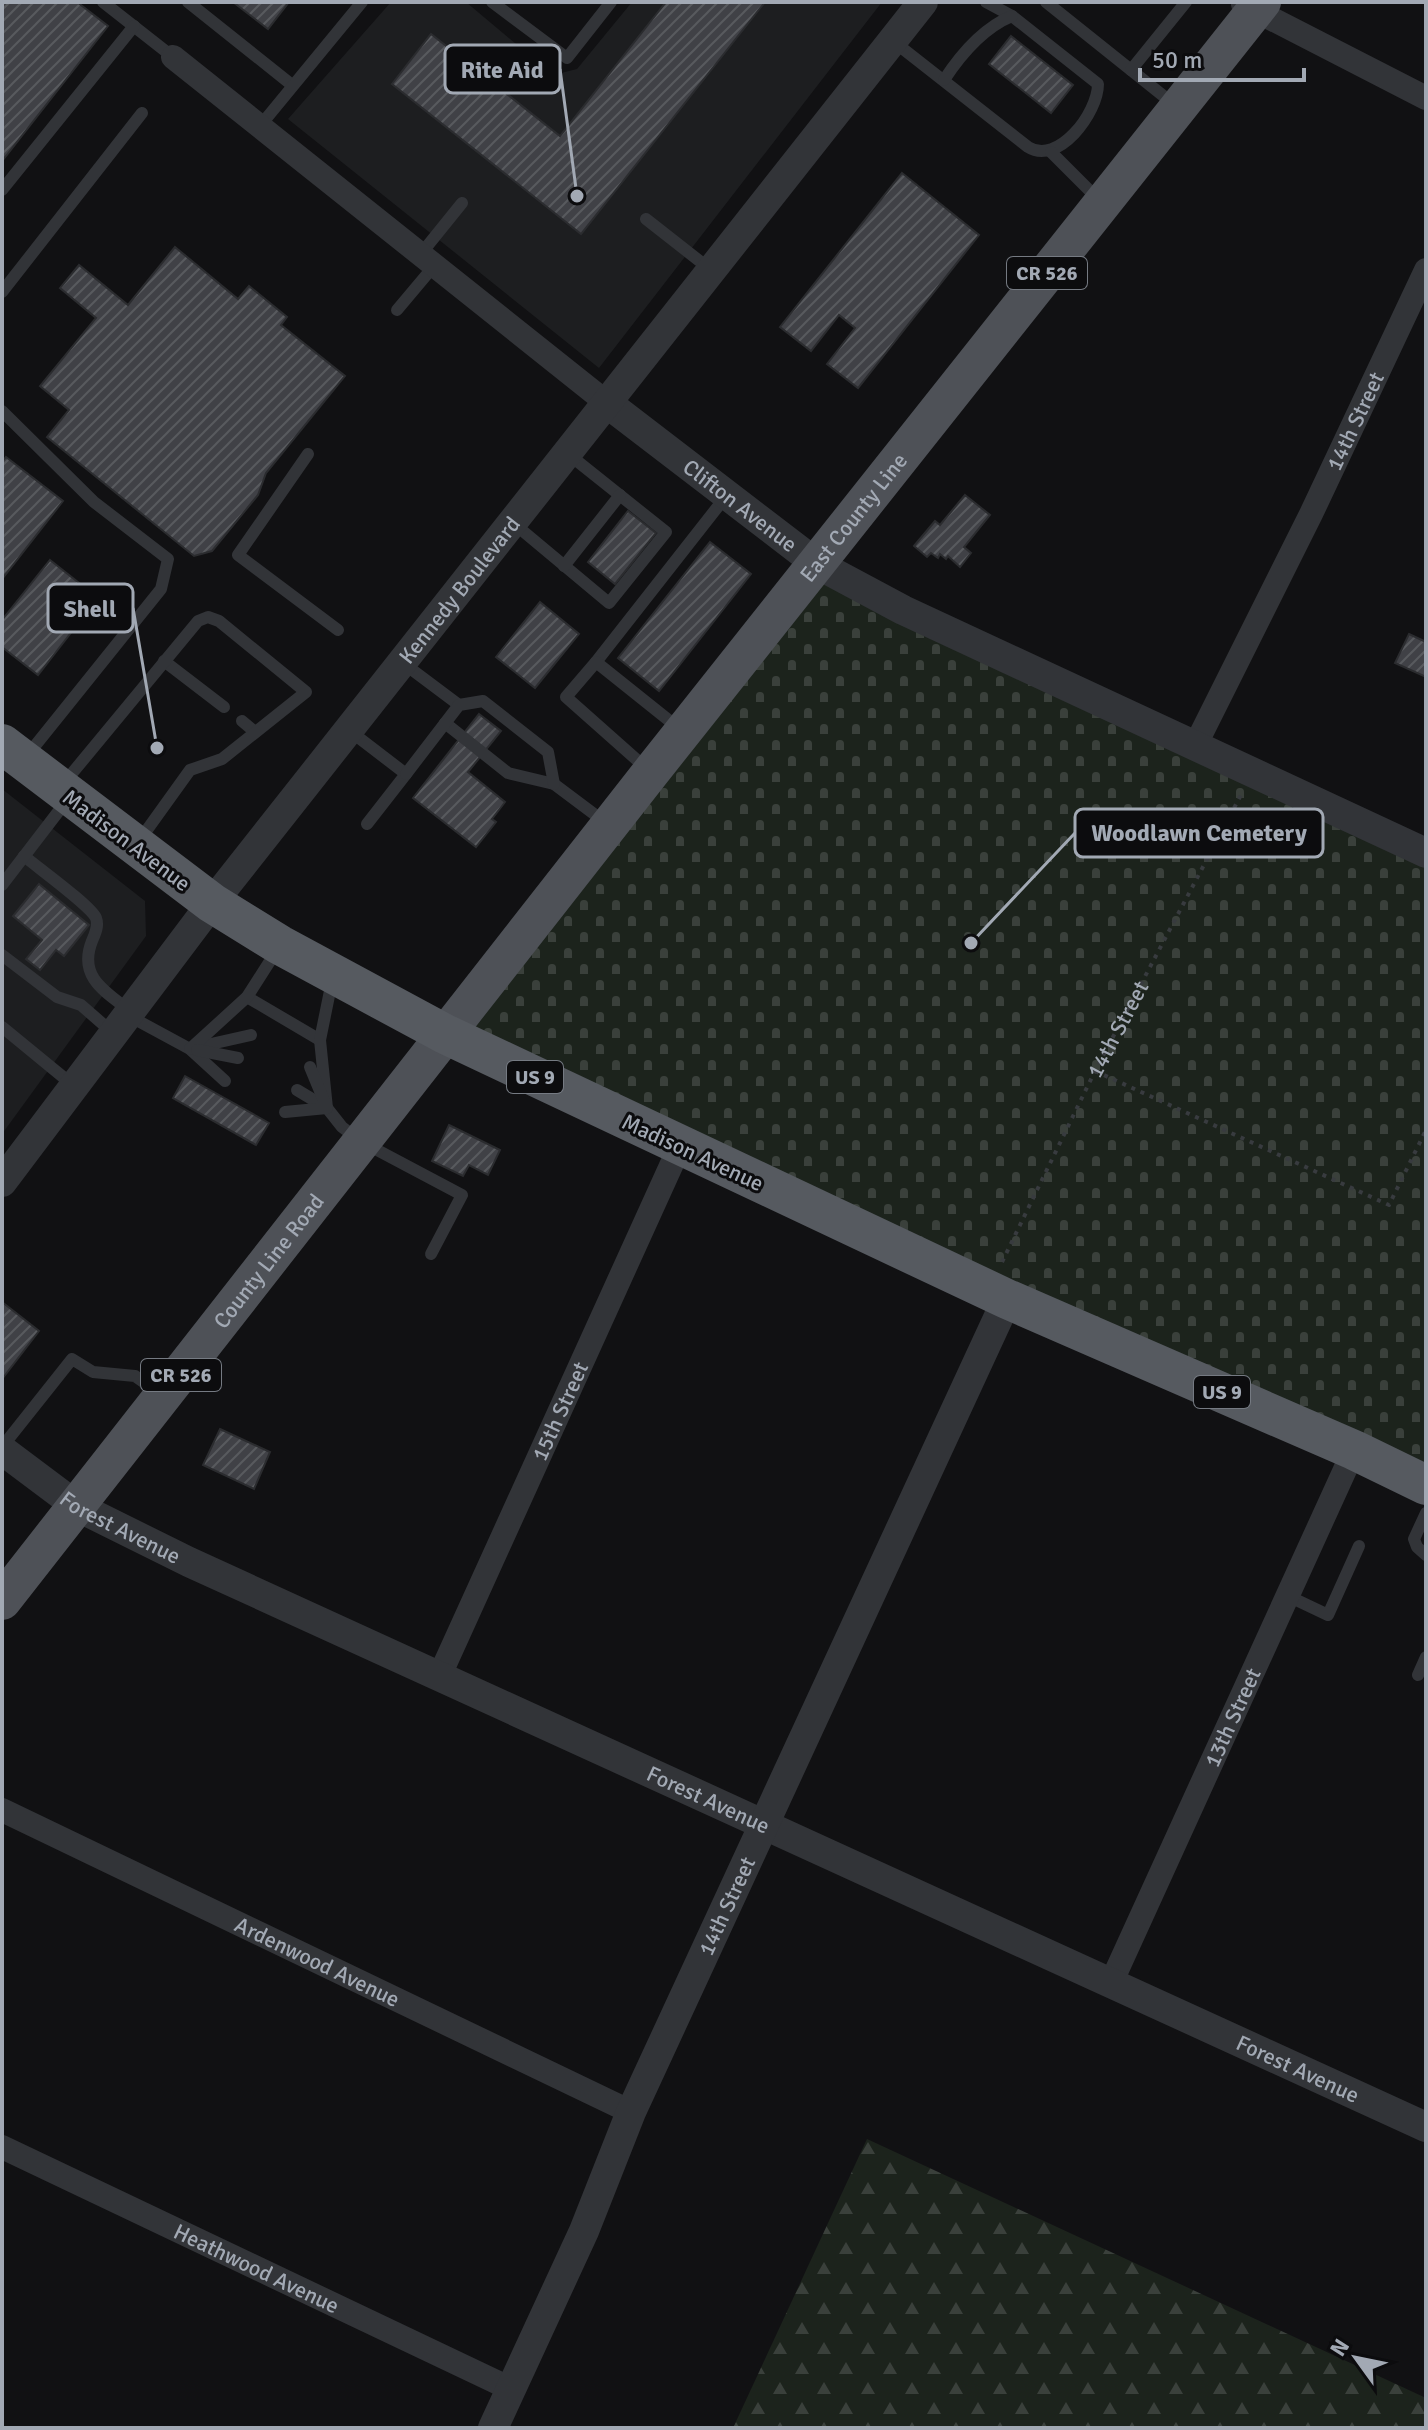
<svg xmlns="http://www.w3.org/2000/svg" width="1428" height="2430" font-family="Signika,sans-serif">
<defs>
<pattern id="forest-firs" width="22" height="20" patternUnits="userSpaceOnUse" patternTransform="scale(2)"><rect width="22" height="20" fill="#1c231c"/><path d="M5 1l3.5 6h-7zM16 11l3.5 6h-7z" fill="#3a403b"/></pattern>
<pattern id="cemetery-stones" width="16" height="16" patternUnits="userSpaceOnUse" patternTransform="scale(2)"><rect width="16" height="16" fill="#1c231c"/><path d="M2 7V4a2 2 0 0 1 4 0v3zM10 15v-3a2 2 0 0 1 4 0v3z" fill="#3a403b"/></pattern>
<pattern id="building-hatch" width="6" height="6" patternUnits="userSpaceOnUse" patternTransform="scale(2)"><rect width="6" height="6" fill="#404146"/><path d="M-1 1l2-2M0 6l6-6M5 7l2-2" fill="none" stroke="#585a5e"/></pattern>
</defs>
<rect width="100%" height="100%" fill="#111113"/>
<g fill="#1d1e20">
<path d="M391,2H466L553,75L577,69L632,2H882L599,368L288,119Z"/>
<path d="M2,789L145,901L146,936L2,1134Z"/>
</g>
<path fill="url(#forest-firs)" d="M867,2139L1426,2398V2428H733Z"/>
<path fill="url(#cemetery-stones)" d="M817,564L1426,853V1485L445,1034Z"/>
<g fill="url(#building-hatch)" stroke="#2b2c2f" stroke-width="2">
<path d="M2,2H77L108,26L2,161Z"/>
<path d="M233,2H289L268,29Z"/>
<path d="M666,2H765L581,234L392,84L431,34L560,136Z"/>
<path d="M1011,36L1073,85L1051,113L989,64Z"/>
<path d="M902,173L979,235L858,388L827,364L855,328L839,315L811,351L780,327Z"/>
<path d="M175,247L238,299L249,286L287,317L281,325L345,376L266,473L258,495L212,551L194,556L47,437L69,410L40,386L96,318L60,288L79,265L128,305Z"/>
<path d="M6,457L63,501L2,579V462Z"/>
<path d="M965,495L990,515L964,547L971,553L960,567L948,556L946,559L940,554L938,558L931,553L927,557L914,546L935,521L940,525Z"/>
<path d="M628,511L656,533L615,584L588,562Z"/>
<path d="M710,542L751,574L659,691L618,658Z"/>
<path d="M50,560L98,598L38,675L2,647V620Z"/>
<path d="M540,602L579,634L535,688L496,657Z"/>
<path d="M1409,634L1426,642V677L1395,663Z"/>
<path d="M479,714L501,731L468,772L505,802L492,819L496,822L476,847L413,798Z"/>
<path d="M39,884L89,925L64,956L56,950L40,970L26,959L42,940L13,916Z"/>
<path d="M185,1076L269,1123L256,1145L173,1098Z"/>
<path d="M449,1125L500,1150L488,1175L469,1165L463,1176L432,1161Z"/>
<path d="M2,1302L39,1331L2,1379Z"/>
<path d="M220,1429L270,1452L254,1489L203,1465Z"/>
</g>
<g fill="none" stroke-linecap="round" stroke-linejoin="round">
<g stroke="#383b3f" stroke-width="4" stroke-dasharray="4 6" stroke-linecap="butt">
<path d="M1095,1071L1389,1205L1426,1130"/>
<path id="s1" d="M1002,1262L1095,1071L1242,793"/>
</g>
<g stroke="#323438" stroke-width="12">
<path d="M103,2L173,57"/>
<path d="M188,2L292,85"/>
<path d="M492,2L567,58L611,2"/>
<path d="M1046,2L1176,106"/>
<path d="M893,41L1028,147C1058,166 1098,113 1098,84L1012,16L986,2"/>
<path d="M1131,70L1186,2"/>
<path d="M944,80C961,54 983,28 1012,16"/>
<path d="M260,126L362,2"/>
<path d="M1051,152L1100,201"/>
<path d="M2,190L134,26"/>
<path d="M646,219L711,270"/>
<path d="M420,255L462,203"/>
<path d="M2,292L142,113"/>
<path d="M397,310L434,266"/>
<path d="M2,411L94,502L168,559L161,589L26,757"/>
<path d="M308,454L238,555L338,630"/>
<path d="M512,522L609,603L666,532L567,453"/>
<path d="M564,566L620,495"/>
<path d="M164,661L224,707"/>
<path d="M596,662L727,495"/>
<path d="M403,663L459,705"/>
<path d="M242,721L255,732"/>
<path d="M445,723L508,773L554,784L606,823"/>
<path d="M350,731L406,774L367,824"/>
<path d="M646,768L566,697L596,662L681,730"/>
<path d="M406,774L459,705L483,701L548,752L554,784"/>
<path d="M64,783L198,621L208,617L219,621L306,692L222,759L190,770L139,841"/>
<path d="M24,856C37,867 91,906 96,918C99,926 95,934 92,941C78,976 104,991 129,1010"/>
<path d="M2,885L68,799"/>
<path d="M2,955L57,997L81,1005L113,1033"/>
<path d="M247,997L320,1040"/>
<path d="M129,1016L190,1049L225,1081"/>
<path d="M2,1027L74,1086"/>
<path d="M193,1048L251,1035"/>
<path d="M190,1049L247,997L277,950"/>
<path d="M197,1050L238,1058"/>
<path d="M297,1090L327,1108L342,1127L362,1142L462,1195L431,1254"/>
<path d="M327,1108L320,1040L332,981"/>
<path d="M285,1112L327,1108L310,1067"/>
<path d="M2,1447L72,1359L93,1372L135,1376L158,1392"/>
<path d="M1426,1513L1414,1539L1417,1547L1426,1555"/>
<path d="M1288,1596L1328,1615L1359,1546"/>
<path d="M1418,1675L1426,1657"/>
</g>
<g stroke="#323438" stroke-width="24">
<path d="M1243,4L1426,98"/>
<path d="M173,57L607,403"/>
<path id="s2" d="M1196,744L1311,514L1426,270"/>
<path id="s3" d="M439,1677L680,1146"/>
<path id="s4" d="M2,1810L631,2112"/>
<path id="s5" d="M1111,1983L1354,1450"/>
<path id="s6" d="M2,2147L511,2389"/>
</g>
<g stroke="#323438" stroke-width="30">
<path id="s7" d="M607,403L817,564L903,610L1426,853"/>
<path id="s8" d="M2,1182L212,903L923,2"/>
<path id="s9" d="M2,1450L78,1507L189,1562L1426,2127"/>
<path id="s10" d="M493,2428L584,2231L631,2112L1007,1299"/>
</g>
<path stroke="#4e5157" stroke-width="38" id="s11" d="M2,1601L651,772L1262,2"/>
<path stroke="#565a60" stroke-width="40" d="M2,744L212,903L280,945L445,1034L1007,1299L1354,1450L1426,1485"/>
</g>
<g text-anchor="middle" stroke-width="6" stroke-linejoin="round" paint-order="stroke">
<g fill="#0c0c0e" stroke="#757a82" stroke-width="2">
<rect x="1007" y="257" width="80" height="32" rx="6"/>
<rect x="507" y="1061" width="56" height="32" rx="6"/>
<rect x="141" y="1359" width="80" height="32" rx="6"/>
<rect x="1194" y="1376" width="56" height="32" rx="6"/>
</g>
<g font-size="20" font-weight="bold" fill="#a2a9b4">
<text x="1047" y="280">CR 526</text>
<text x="535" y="1084">US 9</text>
<text x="181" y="1382">CR 526</text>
<text x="1222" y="1399">US 9</text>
</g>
<g font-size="22" fill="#a2a9b4" stroke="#0c0c0e">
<text dy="8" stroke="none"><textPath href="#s2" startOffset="360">14th Street</textPath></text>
<text dy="8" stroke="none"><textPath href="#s7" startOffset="168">Clifton Avenue</textPath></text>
<text dy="8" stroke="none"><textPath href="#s11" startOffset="1378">East County Line</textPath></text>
<text dy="8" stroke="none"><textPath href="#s8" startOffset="748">Kennedy Boulevard</textPath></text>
<text transform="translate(127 840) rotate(37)" y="8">Madison Avenue</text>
<text dy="8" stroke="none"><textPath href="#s1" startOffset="260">14th Street</textPath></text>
<text transform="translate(693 1152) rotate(25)" y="8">Madison Avenue</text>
<text dy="8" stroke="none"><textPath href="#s11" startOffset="432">County Line Road</textPath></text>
<text dy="8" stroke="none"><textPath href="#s3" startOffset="292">15th Street</textPath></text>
<text dy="8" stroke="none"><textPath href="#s9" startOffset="142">Forest Avenue</textPath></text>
<text dy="8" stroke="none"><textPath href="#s5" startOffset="292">13th Street</textPath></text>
<text dy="8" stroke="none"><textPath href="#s9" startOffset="790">Forest Avenue</textPath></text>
<text dy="8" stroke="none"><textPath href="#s10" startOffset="572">14th Street</textPath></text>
<text dy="8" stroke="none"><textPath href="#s4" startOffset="350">Ardenwood Avenue</textPath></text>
<text dy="8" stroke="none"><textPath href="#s9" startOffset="1438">Forest Avenue</textPath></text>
<text dy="8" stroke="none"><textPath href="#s6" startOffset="282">Heathwood Avenue</textPath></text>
</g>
</g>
<path fill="none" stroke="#a2a9b4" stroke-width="3" d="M577 196L560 69M157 748L133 608M971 943L1075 833"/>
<g fill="#a2a9b4" stroke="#0c0c0e" stroke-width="3">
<circle cx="577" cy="196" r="8"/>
<circle cx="157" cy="748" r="8"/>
<circle cx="971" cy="943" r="8"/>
</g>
<g fill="#0c0c0e" stroke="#a2a9b4" stroke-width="3">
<rect x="445" y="45" width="115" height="48" rx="8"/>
<rect x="48" y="584" width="85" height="48" rx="8"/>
<rect x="1075" y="809" width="248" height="48" rx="8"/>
</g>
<g font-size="24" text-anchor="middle" font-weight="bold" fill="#a2a9b4">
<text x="502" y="78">Rite Aid</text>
<text x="90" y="617">Shell</text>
<text x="1199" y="841">Woodlawn Cemetery</text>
</g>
<rect width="1428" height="2430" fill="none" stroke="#a2a9b4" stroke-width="8"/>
<g transform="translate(1356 2358) rotate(303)" stroke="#0c0c0e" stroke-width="6" paint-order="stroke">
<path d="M0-6L14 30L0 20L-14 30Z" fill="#a2a9b4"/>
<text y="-12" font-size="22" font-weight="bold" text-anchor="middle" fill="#a2a9b4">N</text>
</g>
<path d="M1140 68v12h164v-12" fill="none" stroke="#a2a9b4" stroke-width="4"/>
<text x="1152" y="68" font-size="24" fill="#a2a9b4" stroke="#0c0c0e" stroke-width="6" paint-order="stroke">50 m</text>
</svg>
